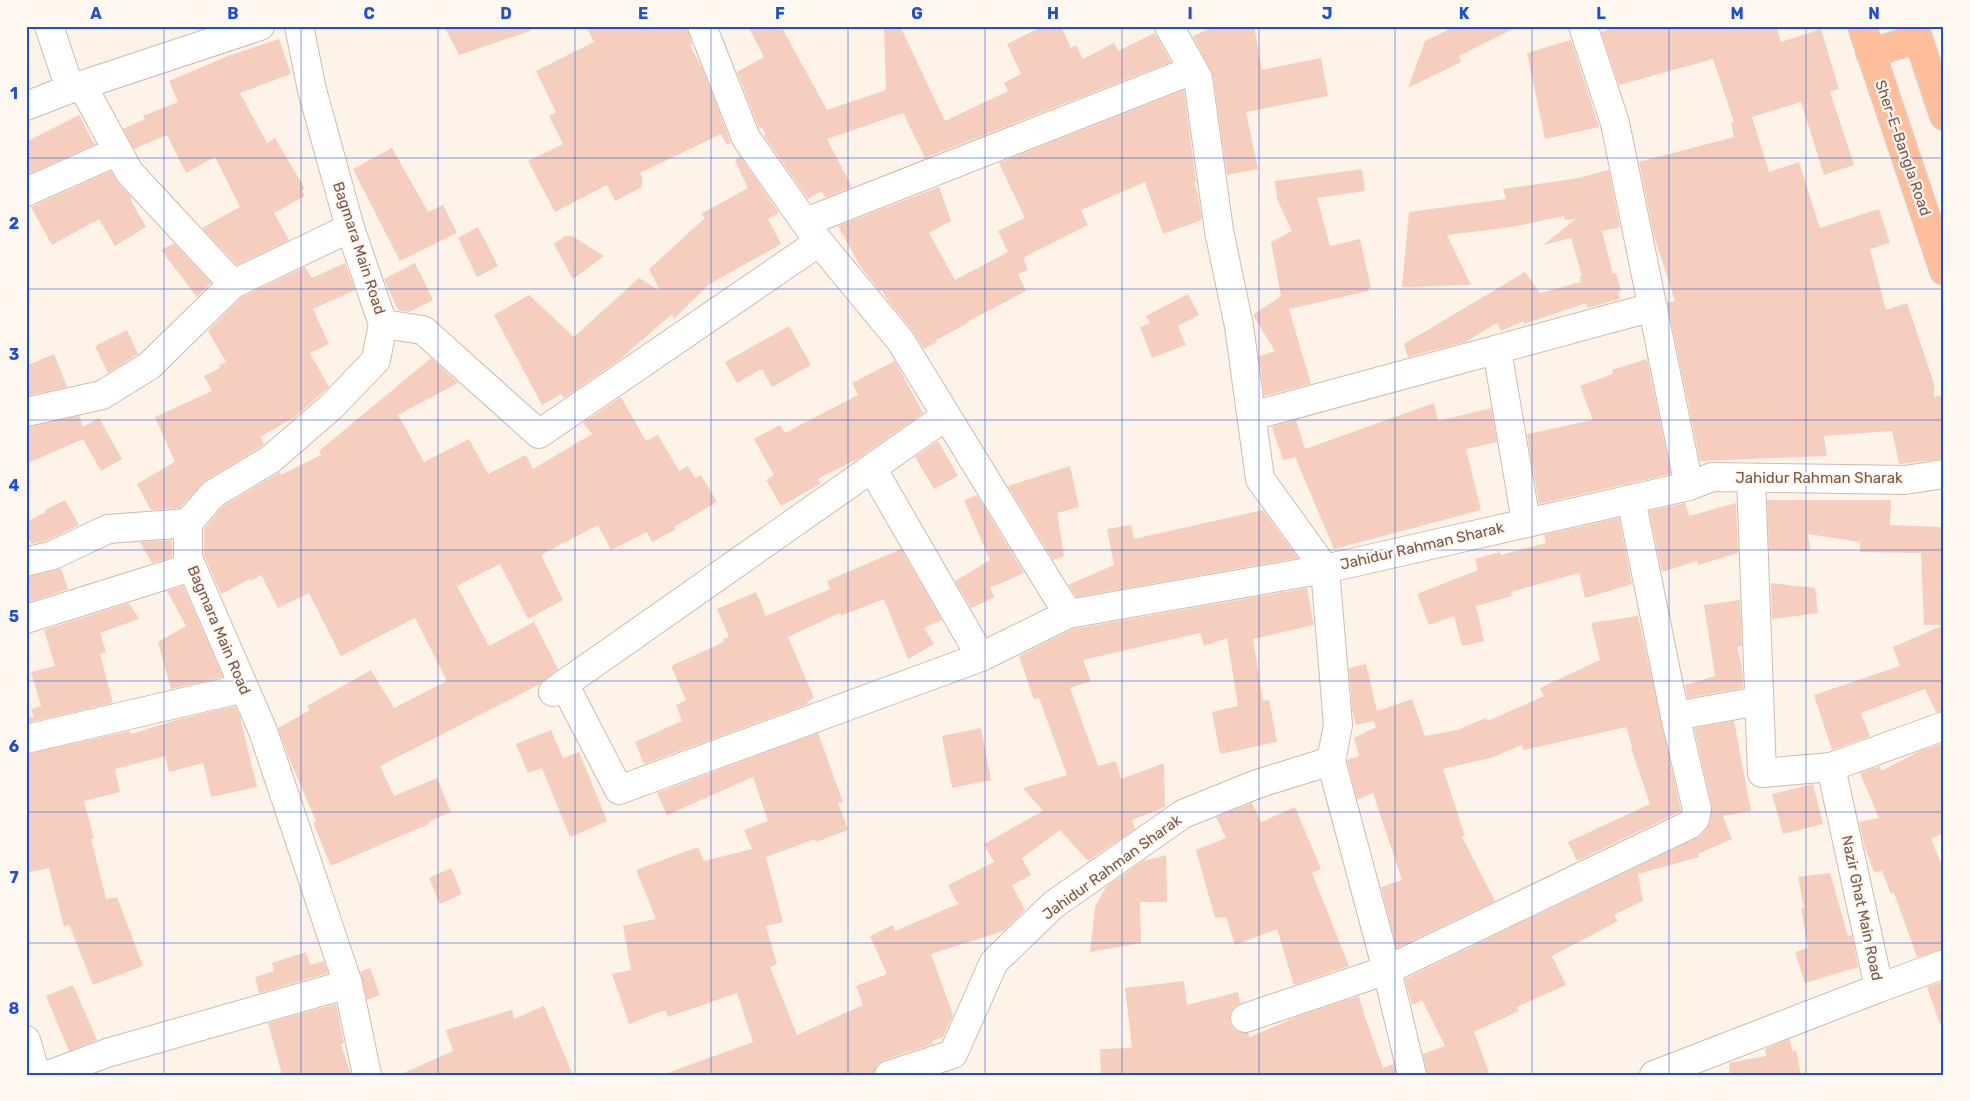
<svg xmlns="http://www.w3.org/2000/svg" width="1970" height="1101" font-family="Rubik,sans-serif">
<rect width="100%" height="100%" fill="#fef3e8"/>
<g fill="#f6cebd">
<path d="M444,26H529L530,31L459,55Z"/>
<path d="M586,26H687L692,44L690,45L703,70L731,143L727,145L721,134L640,173L642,177V187L615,201L607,185L555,212L528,161L563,144L549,116L556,112L536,71L594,42Z"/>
<path d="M748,26H781L827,110L886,90L884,26H900L945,121L1008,91L1004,83L1021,74L1007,44L1043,26H1061L1071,48L1076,45L1083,59L1114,43L1118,51L1155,33L1171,62L925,158L903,113L827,139L852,187L825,198L822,191L808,199L764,136L766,134L761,127L759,128L737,72L764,57Z"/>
<path d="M1216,26H1254L1262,70L1321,58L1328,96L1246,112L1258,169L1227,175L1213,76L1193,36Z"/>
<path d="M1456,26H1519L1459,56L1461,62L1408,88L1425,41Z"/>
<path d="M1621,26H1776L1781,42L1821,29L1839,89L1830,92L1854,165L1824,175L1801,102L1752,117L1769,172L1799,162L1820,228L1879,209L1890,243L1870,249L1886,310L1907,303L1934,384V397L1944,395V459L1899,464L1892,431L1824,436L1827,456L1700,461L1668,306V303L1675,301L1654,236L1639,162L1734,137L1731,123L1734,122L1713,59L1619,85L1601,32Z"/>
<path d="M279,39L291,74L240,93L267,143L275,138L305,189L302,190L305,196L274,213L289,240L237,265L202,228L240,207L215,157L186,173L167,135L134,149L123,129L145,119L143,116L178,102L169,81L228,56Z"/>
<path d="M1571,40L1599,127L1545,139L1527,53Z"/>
<path d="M1184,90L1196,182H1194L1198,195L1202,220L1163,234L1145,182L1081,210L1088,225L1023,258L1028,270L1018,274L1026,291L967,322L968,323L936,340L937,342L924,349L912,330L886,298L882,290L880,291L860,266L838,226L939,187L951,221L929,233L955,280L1008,252L998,231L1025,218L999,163Z"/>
<path d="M79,115L93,142L96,144L26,175V142Z"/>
<path d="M392,148L428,212L443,205L457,233L400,261L353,169Z"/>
<path d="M740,156L779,213L768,219L781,244L708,285L674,319L672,314L619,360L564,398L561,394L542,405L494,315L529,295L574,337L639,278L660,291L649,269L705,218L701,214L748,188L735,161Z"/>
<path d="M1362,169L1365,191L1317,198L1330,246L1360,239L1371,288H1368L1369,291L1289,309L1311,384L1264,396L1259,356L1275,351L1253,315L1281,296L1271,242L1292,231L1277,199L1275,181Z"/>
<path d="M1609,170L1620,227L1602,231L1613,274L1616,273L1621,291L1618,292L1620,299L1587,308L1586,303L1524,324V321L1501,331L1497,323L1465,342L1408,357L1404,344L1525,272L1540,293L1581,282L1579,277L1582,276L1571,238L1543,245L1576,219L1565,220L1564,216L1512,227L1447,235L1471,285L1402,287L1409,212L1506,199L1503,189L1574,179Z"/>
<path d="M111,171L117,182L132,198L130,199L146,227L115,246L99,219L52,245L31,207Z"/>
<path d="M478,227L498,266L477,277L458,238Z"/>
<path d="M565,236H572L604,256L573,279L554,244Z"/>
<path d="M174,243L211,283L197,297L161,250Z"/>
<path d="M345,263L355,290L313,309L329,344L310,353L329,387L295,417L260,437L264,444L262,446L205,481L180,508L151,510L137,484L175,462L155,417L212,391L204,376L220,368L219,365L226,362L208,331L242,297L305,267L312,278Z"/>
<path d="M415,263L433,300L409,312L398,310L384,279Z"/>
<path d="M1188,294L1199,315L1178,326L1186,345L1152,358L1140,327L1150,323L1146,316Z"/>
<path d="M789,326L811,365L772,387L762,369L737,383L725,362Z"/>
<path d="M127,330L138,354L108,373L95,346Z"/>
<path d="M54,354L67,387L26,396V366Z"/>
<path d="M431,358L458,383L398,415L424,462L469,439L488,474L526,455L533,469L592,434L583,423L621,397L646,441L658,435L679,471L688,466L695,478L701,475L717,502L674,527L676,529L652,542L647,532L611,550L598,525L541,555L563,600L528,619L500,564L457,586L489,646L534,622L558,669L540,684L380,766L394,796L437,778L451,812L428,822L429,824L331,866L313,823L316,821L289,758L278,728L310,710L307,706L371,670L394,708L447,681L415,618L341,656L309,593L278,608L261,575L251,581L250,579L221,594L204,555V529L223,506L280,472L281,475L321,455L319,451Z"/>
<path d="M1647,359L1671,474L1539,504L1527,434L1593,420L1580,386L1613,374L1612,370Z"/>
<path d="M895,361L923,413L859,458L818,479L820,484L781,506L766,480L774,475L754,439L780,425L785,433L858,395L852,383Z"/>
<path d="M1434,403L1438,421L1491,408L1497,442L1466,449L1481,510L1334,549L1295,457L1283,460L1272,427L1296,420L1305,449Z"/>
<path d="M79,416L83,427L99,418L122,459L101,471L83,439L26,464V427Z"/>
<path d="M938,441L958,476L934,489L915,457Z"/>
<path d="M1070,466L1079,507L1057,513L1064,556L1053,560L1008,486Z"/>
<path d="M977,495L1024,573L990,588L995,597L971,608L955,581L990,560L964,500Z"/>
<path d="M65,500L79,525L48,540L32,544L26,534V522L46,512L45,510Z"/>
<path d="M1767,500H1891L1890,525L1944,527V625H1924L1921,553L1860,552V542L1808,534L1810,551L1769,550Z"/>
<path d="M1685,503L1689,516L1736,503L1738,553L1698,565L1697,561L1662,572L1649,511Z"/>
<path d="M1263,510L1298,558L1076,597L1068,585L1114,565L1107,529L1131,525L1134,539Z"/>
<path d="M1619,518L1632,584L1585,598L1579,573L1511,592L1512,596L1476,606L1484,641L1462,646L1454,616L1429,625L1417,594L1478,570L1475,559L1500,552L1501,555L1546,543L1544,535Z"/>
<path d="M172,540V557L152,563L140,542Z"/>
<path d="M901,549L942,620L924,628L934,644L908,659L884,599L841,616L840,613L788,637L814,698L807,701L808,704L644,764L635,742L682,721L676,705L686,700L671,666L724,642L723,639L729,637L717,609L756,592L766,616L830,589L827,581Z"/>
<path d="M61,569L68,589L26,603V577Z"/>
<path d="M1771,583L1815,588L1818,613L1772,619Z"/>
<path d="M183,586L223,677L171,689L158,642L186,626L167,591Z"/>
<path d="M1307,588L1314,625L1253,639L1263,701L1269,700L1277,742L1220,754L1212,712L1238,706L1227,638L1204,646L1200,633L1083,660L1091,681L1070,688L1098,766L1116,761L1121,779L1164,763L1165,807L1132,820L1135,829L1088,861L1060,830L1022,858L1031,875L1012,885L1025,910L1004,931L931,954L953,1015L943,1037L932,1041L933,1044L884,1060L877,1065L874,1075H671L670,1072L753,1042L737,993L668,1017L665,1010L629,1024L612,974L631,970L623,926L656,919L636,870L698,847L704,861L752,849L744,830L768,821L753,777L667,815L657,793L818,733L843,802L838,803L848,830L816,842L815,839L766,857L783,922L766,926L777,964L770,967L797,1035L863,1005L856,986L887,974L870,936L893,925L895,931L958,904L948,885L994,862L984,844L1043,811L1023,788L1067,775L1039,698L1034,700L1019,656L1073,629Z"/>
<path d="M1740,600L1742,646L1737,647L1742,666L1743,688L1687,698L1685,685L1715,676L1704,605Z"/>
<path d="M129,603L139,619L100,633L106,652L100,654L113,703L26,723V718L34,717L31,709L41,706L31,672L55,666L44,630Z"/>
<path d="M1638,616L1681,811L1577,861L1568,842L1650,804L1631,748L1632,747L1626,727L1524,750L1522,745L1494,757L1443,769L1465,836L1462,837L1495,901L1397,948L1381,887L1402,880L1373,793L1357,800L1347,760L1359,756L1354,738L1376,727L1374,721L1356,725L1352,709L1349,668L1366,664L1377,711L1412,699L1425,736L1457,730L1486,718L1488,721L1544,696L1540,688L1600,660L1591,623Z"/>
<path d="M1944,625V711L1936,712L1925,689L1861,713L1870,736L1832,750L1814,695L1900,666L1893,647Z"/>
<path d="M235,706L240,717L257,787L211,797L203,763L169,772L165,756L115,769L120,792L84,801L94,839H91L106,899L117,897L143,966L93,985L69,924L64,927L49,868L26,873V754L130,731L131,734L180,719Z"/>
<path d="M1734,721L1751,811L1723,816L1732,839L1698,854L1699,857L1638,874L1643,901L1614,915L1618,921L1552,956L1566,985L1517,1007L1519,1011L1474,1032L1490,1075H1427L1423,1054L1445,1046L1422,1000L1412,1005L1405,979L1700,836L1710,823L1712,806L1694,728Z"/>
<path d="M981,728L991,780L952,788L942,736Z"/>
<path d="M551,730L563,758L579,752L607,821L570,837L542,768L528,773L516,744Z"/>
<path d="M1944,743V833L1931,839L1944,871V949L1917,957L1894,893L1891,894L1882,871L1874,872L1865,848L1859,822L1879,818L1860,773L1880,766L1881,771L1920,751Z"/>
<path d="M1813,784L1823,824L1783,834L1772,794Z"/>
<path d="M1252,803L1261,822L1295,807L1321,869L1312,873L1349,966L1294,985L1277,929L1235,945L1226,917L1215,918L1196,850L1226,838L1216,817Z"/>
<path d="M1166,855L1167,902H1140L1141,943L1090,952L1095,907L1106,887L1143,861Z"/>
<path d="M451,868L462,894L440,904L429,878Z"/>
<path d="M1830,873L1848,936L1852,935L1858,967L1805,983L1795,952L1808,948L1801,908H1804L1798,877Z"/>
<path d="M306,952L310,965L324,961L328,973L259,993L255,977L274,971L272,963Z"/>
<path d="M370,968L380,995L367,1000L360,972Z"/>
<path d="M1184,981L1187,1005L1238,992L1240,1003L1233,1008L1230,1014V1023L1235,1030L1241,1033H1248L1250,1037L1301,1015L1359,996L1365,1017L1383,1068L1393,1064L1396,1075H1101L1100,1049L1132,1048L1125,988Z"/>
<path d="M1944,981V1024H1940L1927,987Z"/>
<path d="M73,985L97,1040L69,1051L46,996Z"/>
<path d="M336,1004L344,1043L341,1044L351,1075H282L268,1023Z"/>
<path d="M544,1006L573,1075H399L453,1051L446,1030L512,1010L514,1019Z"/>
<path d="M1790,1039L1792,1051L1796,1050L1801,1075H1730L1729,1063L1766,1056L1765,1049Z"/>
</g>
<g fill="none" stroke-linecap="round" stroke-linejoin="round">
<g stroke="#d2b9ac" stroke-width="30">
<g id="minor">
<path d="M702,26L746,138L819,242L900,340L1068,614L1325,569L1689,486L1712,477L1905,480L1944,474"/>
<path d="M1583,26L1615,123L1689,486"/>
<path d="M82,85L129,172L233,284L350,228"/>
<path d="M70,89L260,26"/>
<path d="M26,106L70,89L49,26"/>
<path d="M26,192L118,151"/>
<path d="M806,222L1193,70"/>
<path d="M383,324L423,330L539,434L819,242"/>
<path d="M1497,350L1526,522"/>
<path d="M26,412L102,395L149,366L233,284"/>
<path d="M1252,416L1653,307"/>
<path d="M872,468L981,657"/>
<path d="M1751,478L1762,773L1831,767"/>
<path d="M1631,499L1675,716L1759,701"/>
<path d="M26,562L53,555L108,529L188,523"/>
<path d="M26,619L192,567"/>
<path d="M564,684L619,790L981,657L1068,614"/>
<path d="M553,692L946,416"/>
<path d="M26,739L244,688"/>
<path d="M1331,761L1387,970L1412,1075"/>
<path d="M1879,988L1944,964"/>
<path d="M1245,1018L1387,970L1689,825L1695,819L1697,809L1675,716"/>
<path d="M26,1040L36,1075"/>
<path d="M48,1075L107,1053L348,984"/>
<path d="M889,1075L953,1054L994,962L1053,905L1183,814L1257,784L1331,761L1338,725L1325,569L1260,479L1239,326L1219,231L1198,78L1169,26"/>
<path d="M1654,1075L1879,988L1831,767L1944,726"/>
</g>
</g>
<g stroke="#d2b9ac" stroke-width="30">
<path id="tertiary" d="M299,26L312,90L350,228L383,324L376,360L332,406L271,459L213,494L188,523V558L263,731L348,984L367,1075"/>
</g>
<g stroke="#dad0cc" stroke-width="30">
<g id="trunk">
<path d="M1862,26L1944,271"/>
<path d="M1914,26L1944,116"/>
<path d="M1870,53L1917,39"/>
</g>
</g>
<use href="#minor" stroke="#fff" stroke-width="28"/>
<use href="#tertiary" stroke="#fff" stroke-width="28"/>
<use href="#trunk" stroke="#febe9c" stroke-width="28"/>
</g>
<path fill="none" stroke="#1d4ed8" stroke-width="1" stroke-opacity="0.55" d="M164,26V1075M301,26V1075M438,26V1075M575,26V1075M711,26V1075M848,26V1075M985,26V1075M1122,26V1075M1259,26V1075M1395,26V1075M1532,26V1075M1669,26V1075M1806,26V1075M26,158H1944M26,289H1944M26,420H1944M26,550H1944M26,681H1944M26,812H1944M26,943H1944"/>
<g text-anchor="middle" stroke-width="4.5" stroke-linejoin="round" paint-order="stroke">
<g font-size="15" fill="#7b5649" stroke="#fff8f0">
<text transform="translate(1903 148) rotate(71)" y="5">Sher-E-Bangla Road</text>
<text transform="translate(359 248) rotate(72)" y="5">Bagmara Main Road</text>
<text x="1819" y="483">Jahidur Rahman Sharak</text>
<text transform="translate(1422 546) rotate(-13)" y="5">Jahidur Rahman Sharak</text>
<text transform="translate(219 630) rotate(67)" y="5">Bagmara Main Road</text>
<text transform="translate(1112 867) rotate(-36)" y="5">Jahidur Rahman Sharak</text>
<text transform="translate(1862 908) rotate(78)" y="5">Nazir Ghat Main Road</text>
</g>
</g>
<rect width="1970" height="1101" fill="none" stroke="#fff8f0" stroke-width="55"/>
<rect x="28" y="28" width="1914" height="1046" fill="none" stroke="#1d4ed8" stroke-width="2"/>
<g font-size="16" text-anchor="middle" font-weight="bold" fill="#1d4ed8">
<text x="96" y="19">A</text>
<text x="233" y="19">B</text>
<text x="369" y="19">C</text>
<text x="506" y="19">D</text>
<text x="643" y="19">E</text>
<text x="780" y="19">F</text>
<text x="917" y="19">G</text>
<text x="1053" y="19">H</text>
<text x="1190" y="19">I</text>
<text x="1327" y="19">J</text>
<text x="1464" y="19">K</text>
<text x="1601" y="19">L</text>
<text x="1737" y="19">M</text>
<text x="1874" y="19">N</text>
<text x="14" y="99">1</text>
<text x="14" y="229">2</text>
<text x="14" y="360">3</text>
<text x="14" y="491">4</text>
<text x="14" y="622">5</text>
<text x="14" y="752">6</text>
<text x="14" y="883">7</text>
<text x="14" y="1014">8</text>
</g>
</svg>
